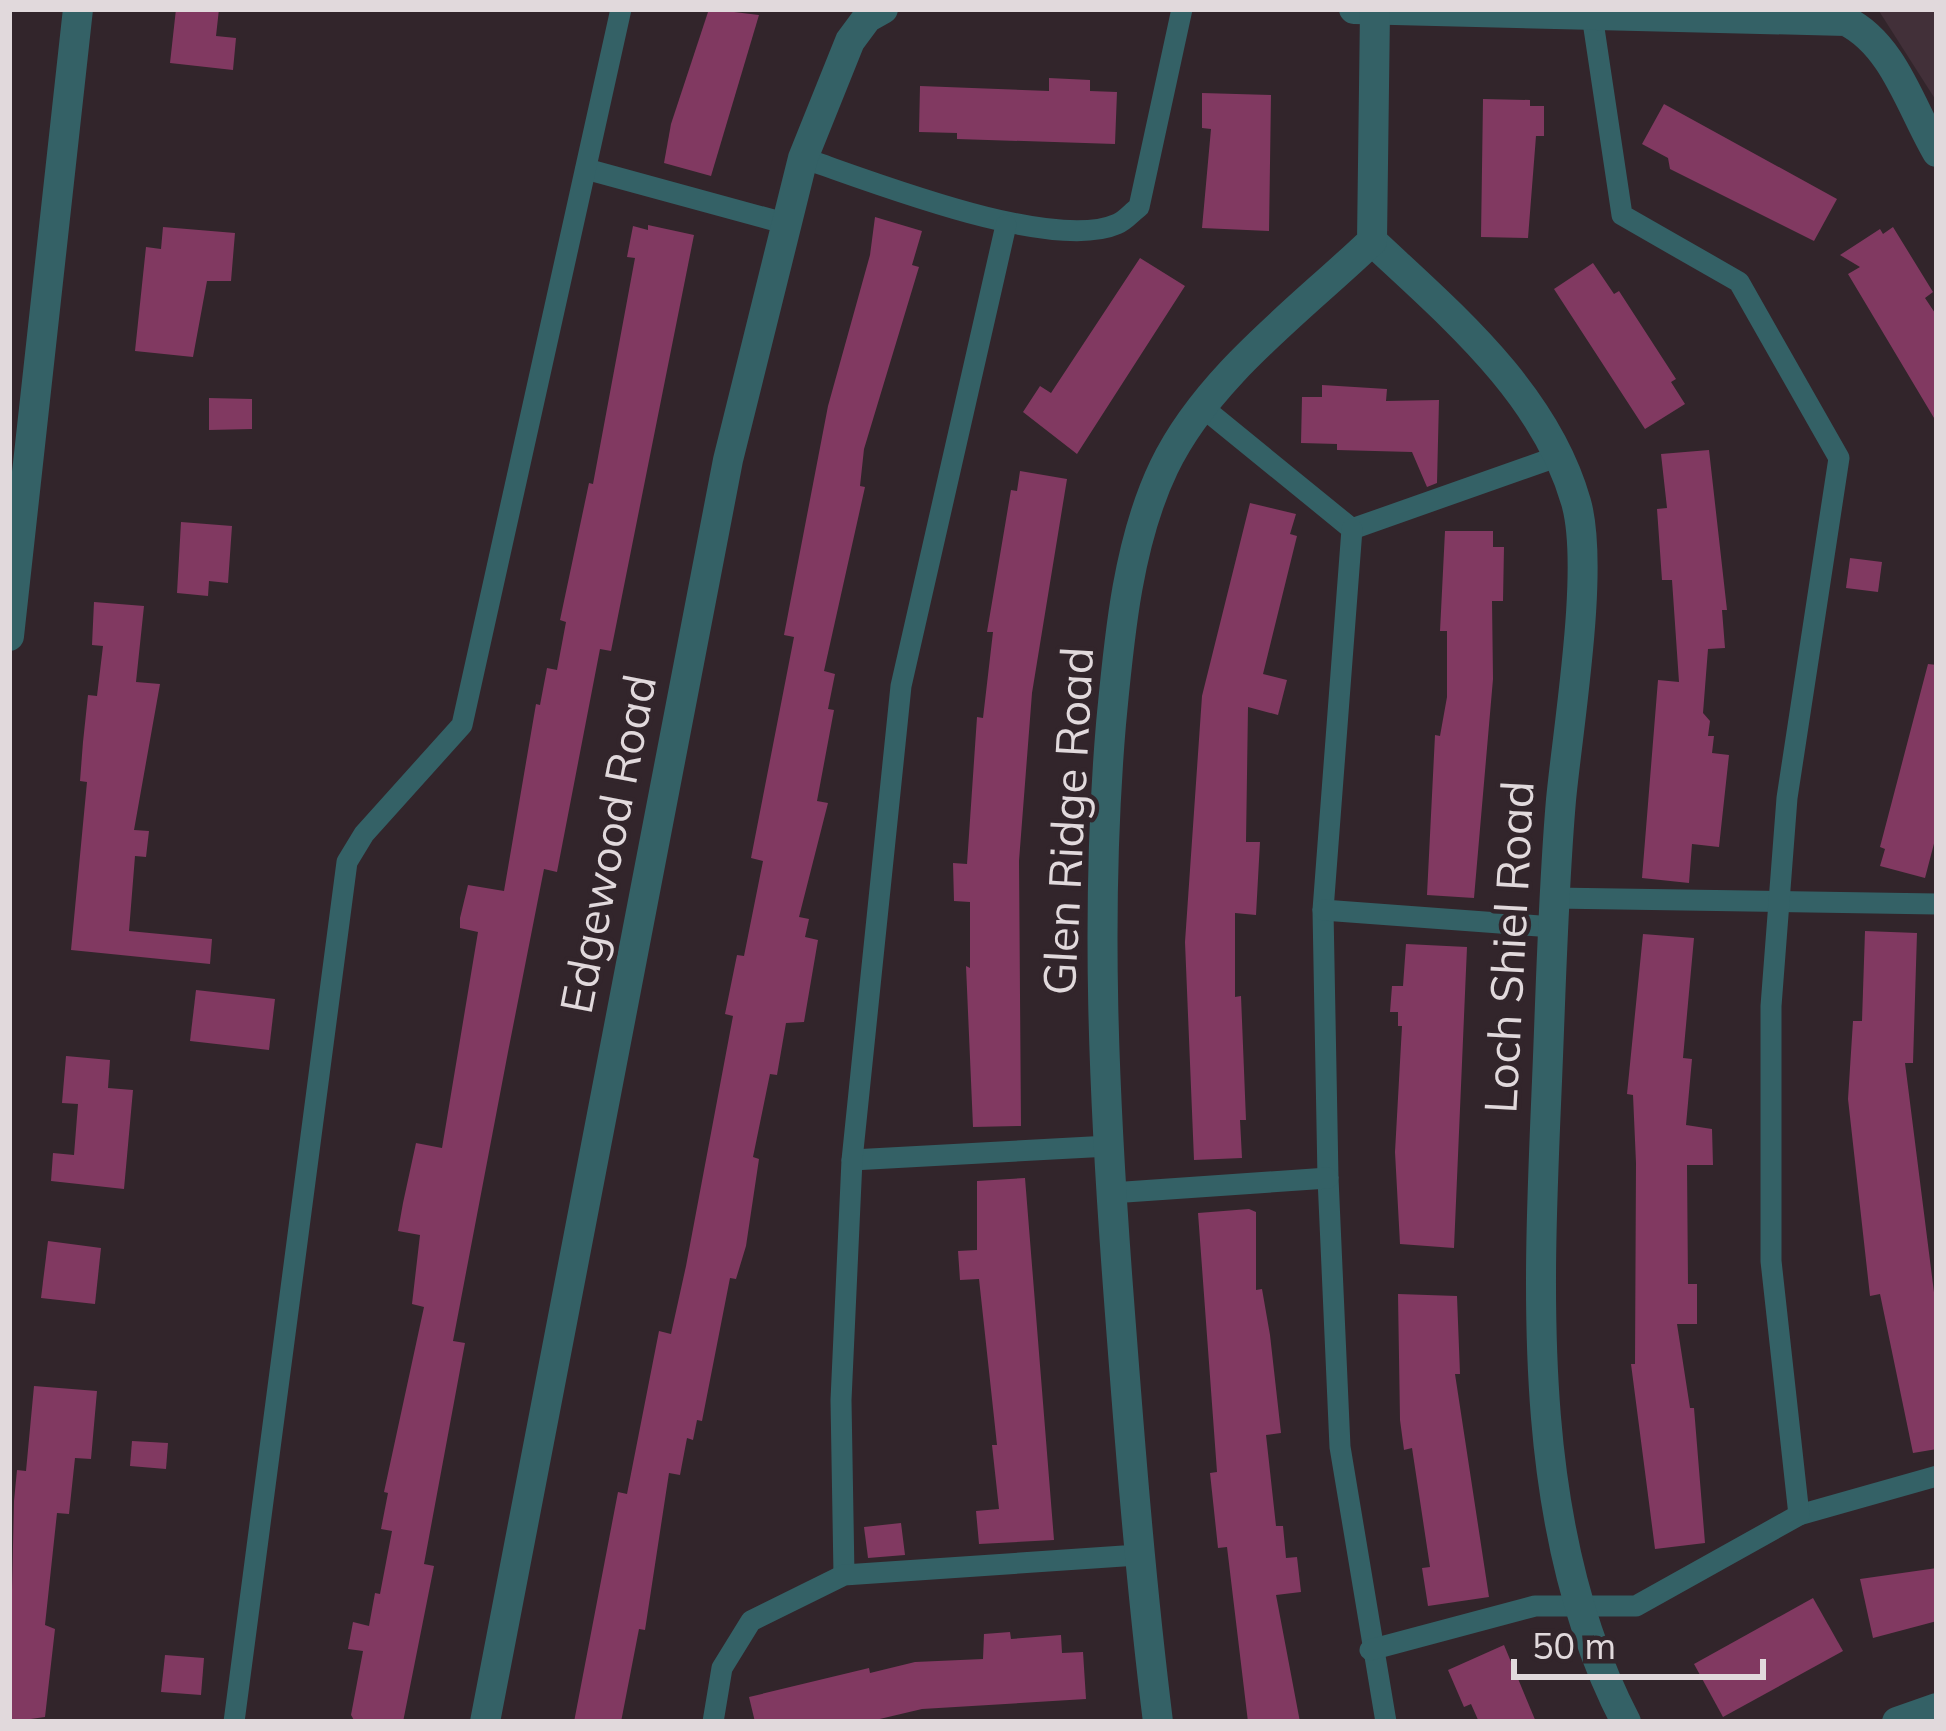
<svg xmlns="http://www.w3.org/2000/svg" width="1946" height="1731" font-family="Mulish,sans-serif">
<rect width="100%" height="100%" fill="#32252b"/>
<path fill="#423039" d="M1937,9V102L1879,11Z"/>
<g fill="#813961">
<path d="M176,9H219L216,36L236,38L233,70L170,63Z"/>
<path d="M709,9L759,15L711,176L664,163L671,124Z"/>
<path d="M1049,78L1090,80V91L1117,92L1115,144L957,139V133L919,132L920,86L1049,91Z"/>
<path d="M1202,93L1271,95L1269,231L1202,228L1211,129L1202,128Z"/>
<path d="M1483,99L1530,100V106H1544V136H1536L1528,238L1481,237Z"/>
<path d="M1664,104L1837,199L1814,241L1670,169L1668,158L1642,144Z"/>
<path d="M875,217L922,231L912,265L919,267L864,449L860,486L865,487L824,671L835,674L828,709L834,710L817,801L828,803L799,917L809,919L805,937L818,940L804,1022L786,1023L777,1075L770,1074L753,1157L759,1159L746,1246L736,1279L730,1278L702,1421L697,1420L693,1440L687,1438L680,1475L669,1473L645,1630L639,1629L621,1722H574L618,1492L627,1494L659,1331L671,1334L686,1266L733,1016L725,1014L737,955L744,956L763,861L751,858L794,637L784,635L828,406L870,255Z"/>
<path d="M648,225L694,235L611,651L600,649L557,872L544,869L508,1052L453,1341L465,1343L424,1564L434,1566L403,1722H355L351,1715L363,1651L348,1649L353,1622L369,1626L375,1593L380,1594L392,1531L381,1529L388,1493L384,1492L424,1307L412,1304L420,1235L398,1231L403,1203L416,1143L442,1148L478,932L460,928V918L468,885L504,891L536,704L540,705L547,668L557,670L566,622L560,620L589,483L593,484L635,258L627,257L633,226L648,230Z"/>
<path d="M163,227L235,233L231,281H207L193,357L135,351L146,247L161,249Z"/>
<path d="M1893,227L1933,292L1925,298L1937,316V423L1848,274L1860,267L1840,255L1880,229L1883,234Z"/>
<path d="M1140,258L1185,286L1077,454L1023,412L1040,386L1051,393Z"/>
<path d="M1593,263L1614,294L1619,291L1676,379L1671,382L1685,404L1645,429L1554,289Z"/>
<path d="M1322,385L1387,389L1386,401L1439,400L1437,483L1427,487L1412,452L1337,450V444L1301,443L1302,397H1322Z"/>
<path d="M209,398L252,399V429L209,430Z"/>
<path d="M1709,450L1727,610H1722L1725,648L1708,649L1703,713L1710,721L1708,736H1714L1712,753L1729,755L1719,847L1692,844L1689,883L1642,878L1658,680L1679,682L1672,580H1662L1657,509L1667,508L1661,454Z"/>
<path d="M1020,471L1067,479L1032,693L1019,861L1021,1126L973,1127L966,966L970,968V902L954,901L953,863L967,864L977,717L983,718L993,632H987L1011,490L1017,491Z"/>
<path d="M1250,503L1296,514L1290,534L1297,536L1263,674L1287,680L1278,715L1248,707L1246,842H1260L1256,915L1235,913V997L1241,996L1246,1120H1240L1242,1158L1194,1160L1185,942L1202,696Z"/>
<path d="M181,522L232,526L228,583L209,581L208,596L177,593Z"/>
<path d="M1445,531H1493V547H1504L1503,601H1492L1493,679L1474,898L1427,895L1435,735L1440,736L1447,697V631H1440Z"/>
<path d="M1850,558L1882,562L1878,592L1846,588Z"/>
<path d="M94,602L144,606L136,682L160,684L134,830L149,831L146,857L135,856L129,931L212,939L210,964L71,950L87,782L80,781L83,742L88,695L97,696L103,646L92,645Z"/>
<path d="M1928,664L1937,665V832L1925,878L1880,866L1885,849L1880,847Z"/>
<path d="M1865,931L1917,933L1913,1063H1905L1937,1316V1449L1913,1453L1880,1294L1870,1296L1848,1099L1853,1021H1862Z"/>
<path d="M1643,934L1694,938L1683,1058L1692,1059L1686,1125L1712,1129L1713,1165H1687L1688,1284H1697V1324H1677L1690,1408H1694L1705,1543L1655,1549L1631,1364H1635L1636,1163L1633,1095L1627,1094Z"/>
<path d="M1406,944L1467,947L1454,1248L1400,1244L1395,1152L1402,1026H1398V1012H1390L1392,986H1403Z"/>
<path d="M196,990L275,999L269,1050L190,1041Z"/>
<path d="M66,1056L110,1060L108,1088L133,1090L124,1189L51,1181L53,1153L74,1155L78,1104L62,1103Z"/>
<path d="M1025,1178L1054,1540L979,1544L976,1511L999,1509L992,1445H997L979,1279L960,1280L958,1251L977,1250V1181Z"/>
<path d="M1249,1209L1256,1212V1290L1262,1289L1270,1335L1281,1433L1266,1435L1276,1526H1283L1286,1558L1297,1557L1301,1592L1276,1595L1300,1722H1248L1227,1547L1218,1548L1210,1473L1217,1472L1198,1213Z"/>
<path d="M48,1241L101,1248L95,1304L41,1298Z"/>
<path d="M1398,1294L1457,1296L1460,1374H1455L1489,1597L1428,1606L1422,1568L1430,1567L1412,1448L1404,1450L1400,1420Z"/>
<path d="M34,1386L97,1391L91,1459L75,1458L69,1514L57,1513L45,1625L55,1629L45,1717L9,1722L14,1501L17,1470L26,1471Z"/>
<path d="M132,1441L168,1443L166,1469L130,1466Z"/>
<path d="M901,1523L905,1555L868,1558L864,1527Z"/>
<path d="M1937,1568V1621L1873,1638L1860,1579Z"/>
<path d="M1813,1598L1843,1651L1723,1717L1694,1664Z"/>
<path d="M1010,1632L1011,1639L1061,1635L1062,1653L1083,1652L1086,1699L922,1709L867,1722H755L749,1697L869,1668L870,1673L915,1662L983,1659L984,1634Z"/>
<path d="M1504,1645L1536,1722H1479L1471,1704L1464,1707L1448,1670Z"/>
<path d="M165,1655L204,1658L201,1695L161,1692Z"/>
</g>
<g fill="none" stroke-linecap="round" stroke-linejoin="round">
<g stroke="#346166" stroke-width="21">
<path d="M803,158C871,181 1052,253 1117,224C1125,221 1132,212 1139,207L1182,9"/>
<path d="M586,169L784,223"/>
<path d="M1201,406L1352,529L1559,456"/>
<path d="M1352,529L1323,910L1328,1178L1340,1447L1386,1722"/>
<path d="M1554,898L1937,904"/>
<path d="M1323,910L1553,927"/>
<path d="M852,1160L1109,1146"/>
<path d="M1111,1193L1328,1178"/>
<path d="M1799,1515L1937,1476"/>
<path d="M844,1575L841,1400L852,1160L901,686L1006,225"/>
<path d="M1370,1650L1535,1606H1636L1799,1515L1771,1261V1006L1787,798L1839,458L1739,282L1622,215L1592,15"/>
<path d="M234,1722L347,862L364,834L462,725L621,9"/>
<path d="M713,1722L722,1668L751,1621L844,1575L1138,1555"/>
</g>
<g stroke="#346166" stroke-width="30">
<path d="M1354,9L1846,21C1894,45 1911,108 1937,152"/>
<path d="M1372,241C1451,315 1545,393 1576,502C1595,568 1568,726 1561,800C1553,893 1551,987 1547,1081C1538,1292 1525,1529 1626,1722"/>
<path d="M9,636L78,9"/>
<path d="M485,1722L728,460L803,158L850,41L867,18L883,9"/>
<path d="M1158,1722C1140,1577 1129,1433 1118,1287C1104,1100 1095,912 1111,724C1119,640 1127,544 1164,467C1207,377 1301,309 1372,241L1375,10"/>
<path d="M1897,1722L1937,1708"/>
</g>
</g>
<g text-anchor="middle" stroke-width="9" stroke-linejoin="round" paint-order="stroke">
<g font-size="45" fill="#e1d9dc" stroke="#32252b">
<text transform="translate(1068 821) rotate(-87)" y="16">Glen Ridge Road</text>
<text transform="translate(608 844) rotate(-79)" y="16">Edgewood Road</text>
<text transform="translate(1509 947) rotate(-87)" y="16">Loch Shiel Road</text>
</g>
</g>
<rect width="1946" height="1731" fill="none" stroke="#e1d9dc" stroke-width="24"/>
<path d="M1514 1659v18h249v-18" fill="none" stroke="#e1d9dc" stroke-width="6"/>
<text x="1532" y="1659" font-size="36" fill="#e1d9dc" stroke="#32252b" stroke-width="9" paint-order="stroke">50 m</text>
</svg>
